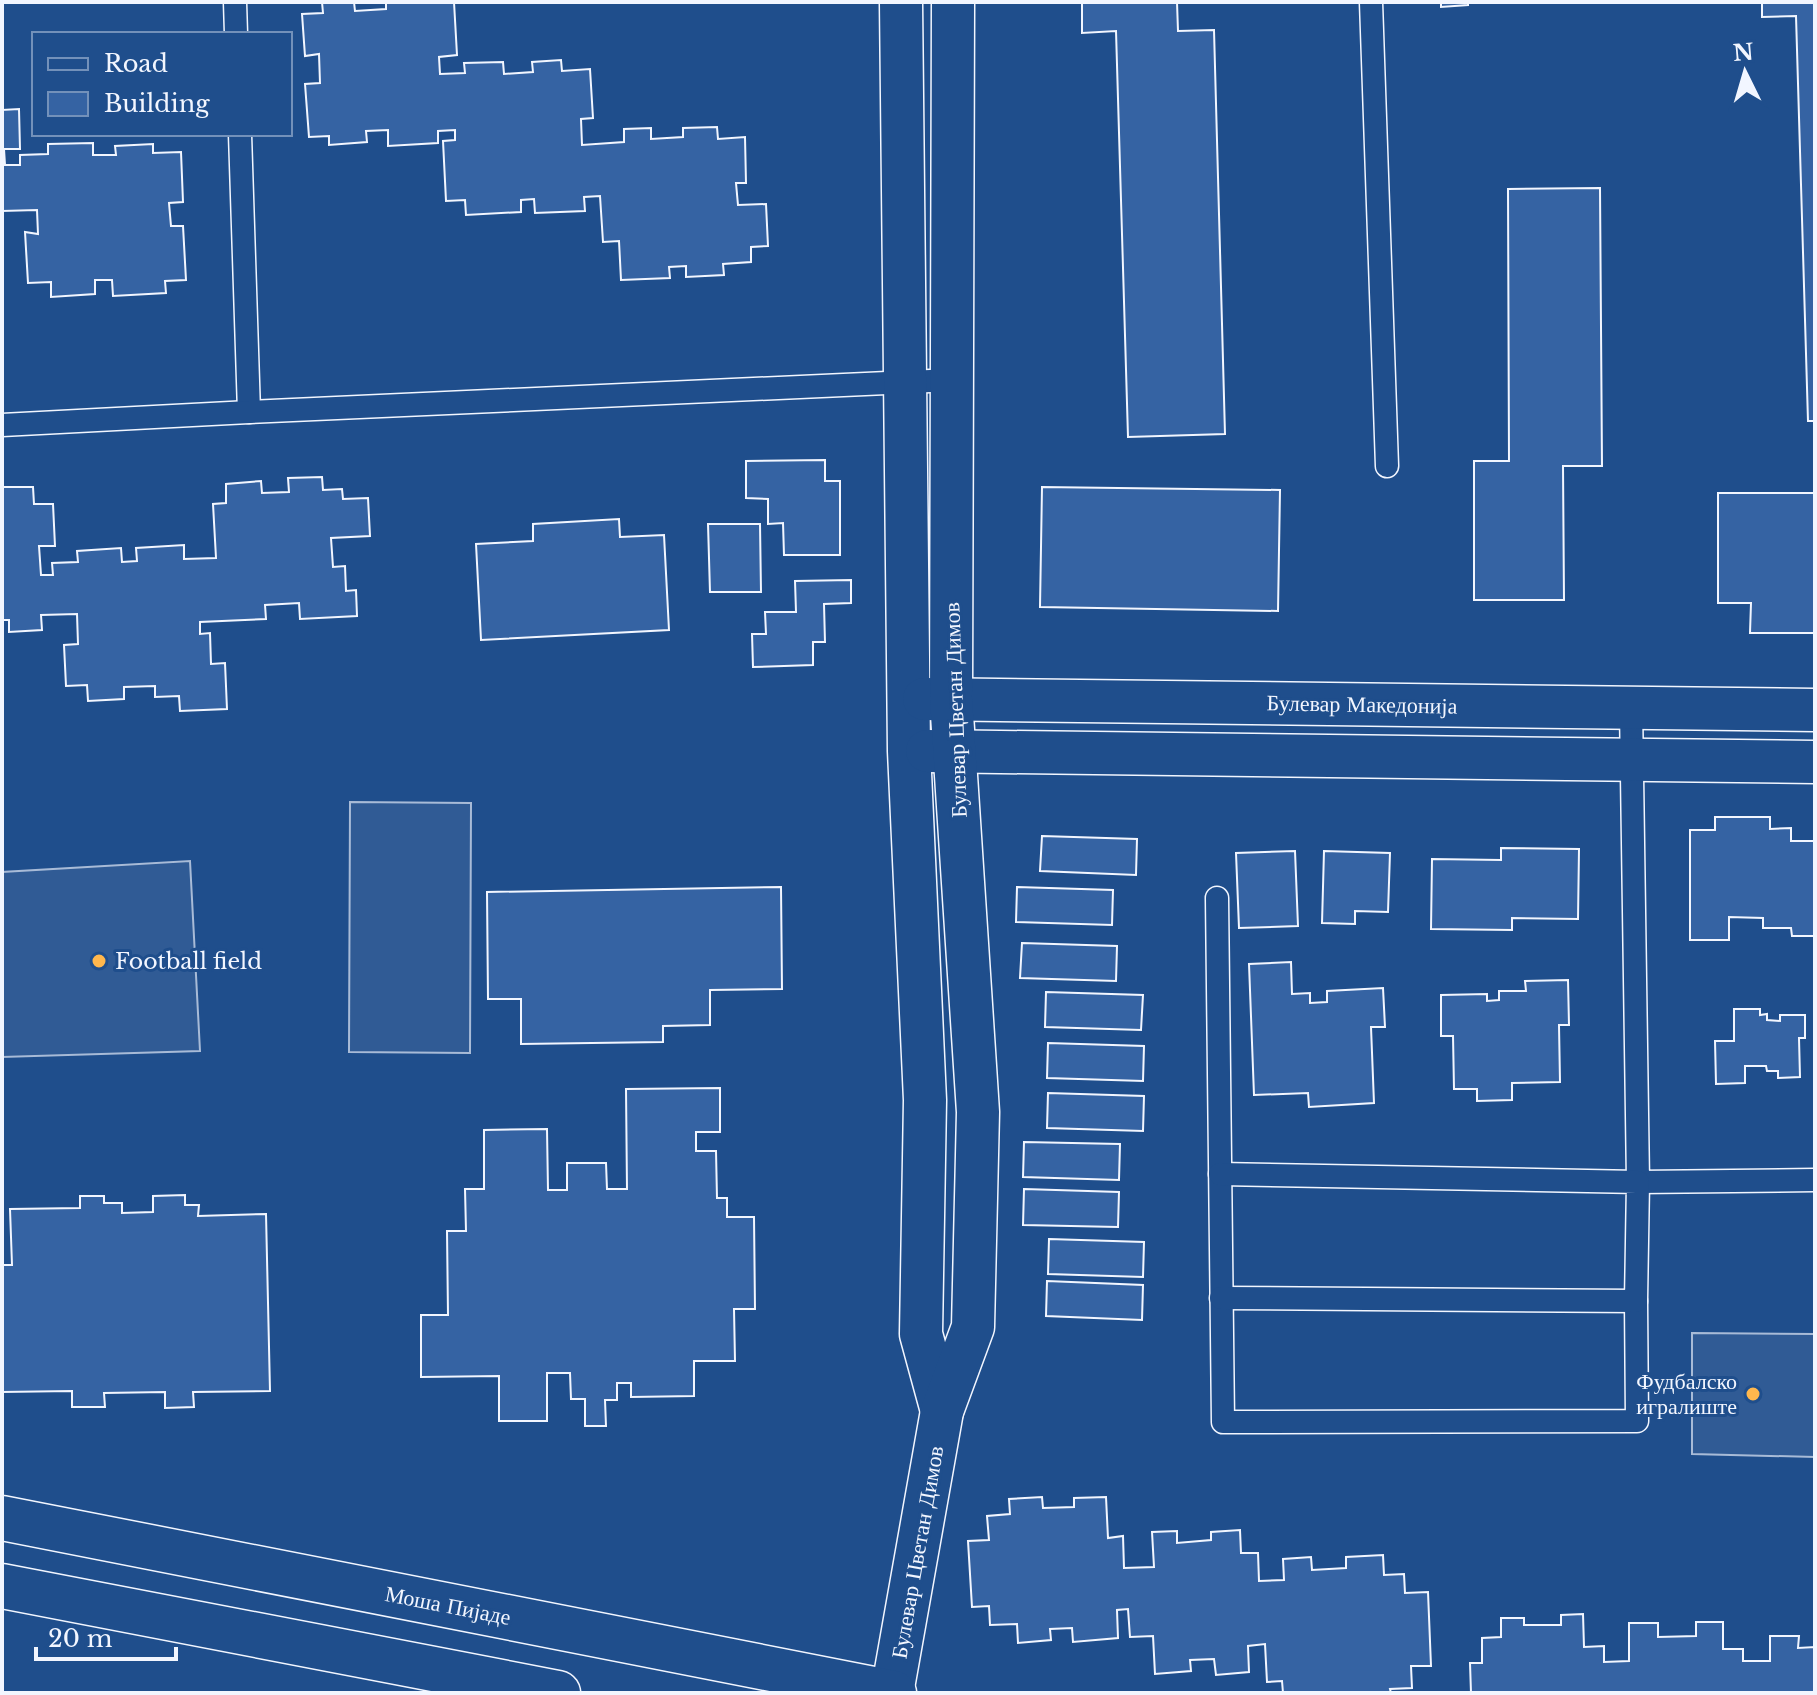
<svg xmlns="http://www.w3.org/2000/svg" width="1817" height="1695" font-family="'Libre Baskerville',serif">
<rect width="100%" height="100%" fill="#1f4e8c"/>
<g fill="#305b95" stroke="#a8bbd7" stroke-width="2">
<path d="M350,802L471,803L470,1053L349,1052Z"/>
<path d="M190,861L200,1051L2,1057V872Z"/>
<path d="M1692,1333L1815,1334V1457L1692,1454Z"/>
</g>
<g fill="#3563a3" stroke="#f2f6ff" stroke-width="2">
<path d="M322,2H354L355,11L386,9V2H454L457,55L439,57L440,74L465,73L464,63L503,62L504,74L533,72L532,62L561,60L562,71L590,69L593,118L581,119L582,145L624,142V129L651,128V139L683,137V128L717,127L718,139L745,137L746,183H736L738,205L766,204L768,246L751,247V262L723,264L724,275L686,277V266L669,267L670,278L621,280L619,241L603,242L600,196L584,197L585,211L535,213L534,199L521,200V212L466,215L465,200L446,201L443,141L455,140V130L438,131V143L388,146V130L366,131L367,142L329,145V136L309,137L305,84L320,83L319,54L305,56L302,14L323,13Z"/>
<path d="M1082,2H1177L1178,31L1214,30L1225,434L1128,437L1116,31L1082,33Z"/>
<path d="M1441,2H1468V5L1441,7Z"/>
<path d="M1762,2H1815V421H1808L1796,16L1762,17Z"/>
<path d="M2,104V110L19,109L20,149H4L5,165H20V155L48,154V144L93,143V155H116L115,146L153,144V153L181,152L183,202L169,203L171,226H183L186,280L165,281L166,293L113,296L112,280H95V294L51,297V282L28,283L25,232L38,234L37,210L2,211Z"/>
<path d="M1600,188L1602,466H1563L1564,600H1474V461H1509L1508,189Z"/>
<path d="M825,460V481H840V555H784L783,523L768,524V499L746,498V461Z"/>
<path d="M322,477L323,490L342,489L343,499L368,498L370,536L331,538L333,567L345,566L346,591L356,590L357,616L300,619L299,603L265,605L266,619L200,622V634L210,633L211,664L225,663L227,709L180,711L179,696L155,697V686L124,687V699L88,701L87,685L66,686L64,645L78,644L77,614L41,615L42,630L9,632V620H2V487H33L34,504H53L55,546H39L41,575H53L52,563L78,562L77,551L121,548L122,562L137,561L136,548L184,545V559L216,558L213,504L226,503V484L261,481L262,493L289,492L288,478Z"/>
<path d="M1042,487L1280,490L1278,611L1040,607Z"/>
<path d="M1718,493H1815V633H1750L1751,603H1718Z"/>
<path d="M619,519L620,537L664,535L669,630L481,640L476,544L533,541V524Z"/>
<path d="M708,524H760L761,592H710Z"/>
<path d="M851,580V603L824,604L825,642H813V665L753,667L752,634H766L765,612H796L795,581Z"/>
<path d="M1715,817H1770V829L1791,828V841H1815V936H1792L1791,928H1763V918L1729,917V940H1690V830H1715Z"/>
<path d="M1042,836L1137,839L1136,875L1040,871Z"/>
<path d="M1501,848L1579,849L1578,919L1512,918V930L1431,929L1432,859L1501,860Z"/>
<path d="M1295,851L1298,926L1239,928L1236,853Z"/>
<path d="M1324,851L1390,853L1388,912L1355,911V924L1322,923Z"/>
<path d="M781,887L782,989L710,990V1025L663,1026V1042L521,1044V999H488L487,892Z"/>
<path d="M1017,887L1113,890L1112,925L1016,922Z"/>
<path d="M1022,943L1117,946L1116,981L1020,978Z"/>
<path d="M1291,962L1292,994L1310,993V1003L1327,1002V991L1383,988L1385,1027H1371L1374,1103L1309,1107L1308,1093L1254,1095L1249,964Z"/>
<path d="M1568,980L1569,1025H1559L1560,1082L1512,1083V1100L1477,1101V1089H1454L1453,1036H1441V995L1487,994V1001L1499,1000V991H1526L1525,981Z"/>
<path d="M1046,992L1143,995L1141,1030L1045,1027Z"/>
<path d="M1734,1009H1760V1015L1767,1014V1020L1780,1021V1015H1805V1038H1799L1800,1077L1778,1078V1071H1767L1766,1066H1745V1083L1716,1084L1715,1041H1734Z"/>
<path d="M1048,1043L1144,1046L1143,1081L1047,1078Z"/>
<path d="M720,1088V1132H696V1151H716L717,1198H727V1217H754L755,1309H734L735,1361H694V1396L631,1397V1383H617V1400H605L606,1426H585V1399H571L570,1373H547V1421H499V1376L421,1377V1315H448L447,1231H466L465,1189H484V1130L547,1129L548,1190H567V1163H606L607,1189H627L626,1089Z"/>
<path d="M1048,1093L1144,1096L1143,1131L1047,1128Z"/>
<path d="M1024,1142L1120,1144L1119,1180L1023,1177Z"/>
<path d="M1024,1189L1119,1192L1118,1227L1023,1225Z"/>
<path d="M185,1195V1205H199L198,1216L266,1214L270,1391L193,1392L194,1407L165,1408V1392L104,1393L105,1407H72V1391L2,1392V1265H12L10,1209L80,1208V1196H104V1203H122V1213L153,1212V1196Z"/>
<path d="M1049,1239L1144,1242L1143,1277L1048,1274Z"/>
<path d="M1047,1281L1143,1285L1142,1320L1046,1316Z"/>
<path d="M1042,1497L1043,1508L1074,1507V1498L1106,1497L1108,1538L1123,1536L1124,1568L1154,1567L1152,1532L1177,1531V1543L1211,1540V1532L1240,1530L1241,1553H1258L1259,1581L1284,1580L1283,1559L1311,1557L1312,1570L1346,1568V1557L1383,1555L1384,1575L1404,1574L1405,1593L1428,1592L1431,1666H1411L1412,1688L1390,1689L1391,1693H1283L1282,1681L1267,1682L1265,1644L1248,1646L1249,1672L1216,1675L1214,1659L1190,1660L1191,1671L1155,1674L1153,1636L1130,1637L1128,1609L1117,1610L1118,1638L1073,1642L1072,1628L1050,1629L1051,1640L1018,1643L1017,1624L990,1625L989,1606L972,1607L968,1541L989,1540L987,1516L1010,1514L1009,1499Z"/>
<path d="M1583,1614L1584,1647L1604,1646V1662L1629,1661V1623H1658V1637L1696,1636V1622H1723V1649H1743V1661H1770V1636H1799L1798,1648L1815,1647V1693H1471L1470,1663H1482V1638L1501,1637V1618H1524V1625H1561V1615Z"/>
</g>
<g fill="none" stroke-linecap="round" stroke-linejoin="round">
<g stroke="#f2f6ff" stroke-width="25">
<g id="lane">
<path d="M235,2L236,34"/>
<path d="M1371,2L1387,466"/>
<path d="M240,134L249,412"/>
<path d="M2,425L249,412L952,380"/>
<path d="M1631,707L1638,1182L1815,1180"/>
<path d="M1217,898L1223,1422L1637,1421L1636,1301"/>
<path d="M1220,1174L1638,1182L1636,1301L1221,1298"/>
</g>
</g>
<g stroke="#f2f6ff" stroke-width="45">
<g id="street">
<path d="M901,2L909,751L925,1100L921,1334L942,1411"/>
<path d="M924,699L1815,710"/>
<path d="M927,751L1815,762"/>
<path d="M892,1693L942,1411L973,1327L978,1112L951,699L953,2"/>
</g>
</g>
<g stroke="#f2f6ff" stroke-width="47">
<g id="secondary">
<path d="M2,1518L894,1693"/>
<path d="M2,1586L558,1693"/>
</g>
</g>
<use href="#lane" stroke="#1f4e8c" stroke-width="22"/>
<use href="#street" stroke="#1f4e8c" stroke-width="42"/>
<use href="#secondary" stroke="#1f4e8c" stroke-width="44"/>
</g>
<g fill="#ffb74d" stroke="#1f4e8c" stroke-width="3">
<circle cx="99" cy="961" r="8"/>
<circle cx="1753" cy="1394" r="8"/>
</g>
<g text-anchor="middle" stroke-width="6" stroke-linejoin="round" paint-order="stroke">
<g font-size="22" fill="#f2f6ff" stroke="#1f4e8c">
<text transform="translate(1362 704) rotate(1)" y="8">Булевар Македонија</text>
<text transform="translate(955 710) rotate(-92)" y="8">Булевар Цветан Димов</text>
<text transform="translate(917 1552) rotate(-80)" y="8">Булевар Цветан Димов</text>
<text transform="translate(448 1605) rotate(11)" y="8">Моша Пијаде</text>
</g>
<g font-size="22" fill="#f2f6ff" stroke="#1f4e8c" text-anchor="start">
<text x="115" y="969">Football field</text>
<text x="1737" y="1389" text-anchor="end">Фудбалско<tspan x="1737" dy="25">игралиште</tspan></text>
</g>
</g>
<rect width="1817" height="1695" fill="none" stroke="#f2f6ff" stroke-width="8"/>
<rect x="32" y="32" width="260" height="104" fill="#1f4e8c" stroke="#7391ba" stroke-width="2"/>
<rect x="48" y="58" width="40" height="12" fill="#1f4e8c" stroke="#7391ba" stroke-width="2"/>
<text x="104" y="72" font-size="24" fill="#f2f6ff">Road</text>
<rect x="48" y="92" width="40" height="24" fill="#3563a3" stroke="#7391ba" stroke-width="2"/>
<text x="104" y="112" font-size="24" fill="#f2f6ff">Building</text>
<g transform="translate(1745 72) rotate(355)" stroke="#1f4e8c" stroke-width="6" paint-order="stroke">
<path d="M0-6L14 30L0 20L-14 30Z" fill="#f2f6ff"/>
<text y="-12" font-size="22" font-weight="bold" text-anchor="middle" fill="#f2f6ff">N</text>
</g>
<path d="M36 1647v12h140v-12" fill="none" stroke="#f2f6ff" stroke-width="4"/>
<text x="48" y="1647" font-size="24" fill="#f2f6ff" stroke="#1f4e8c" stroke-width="6" paint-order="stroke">20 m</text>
</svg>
